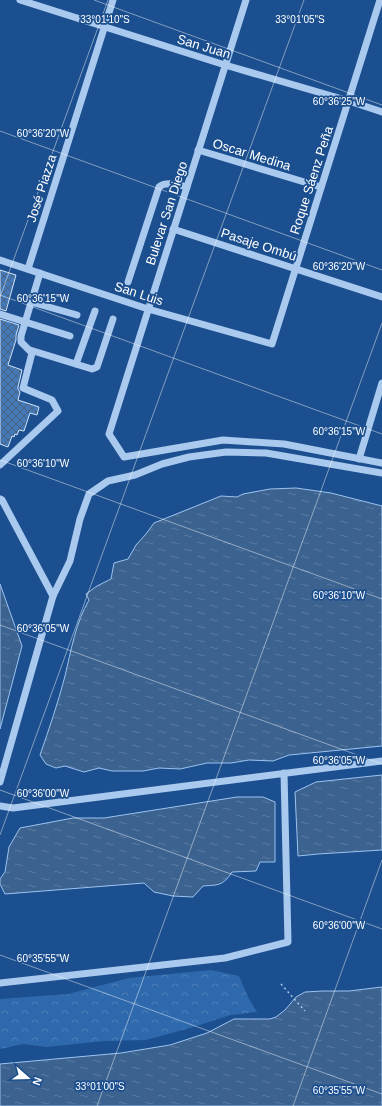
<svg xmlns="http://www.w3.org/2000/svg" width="382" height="1106" font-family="Arial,sans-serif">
<defs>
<pattern id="forest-crowns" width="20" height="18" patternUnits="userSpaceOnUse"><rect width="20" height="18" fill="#2e69ad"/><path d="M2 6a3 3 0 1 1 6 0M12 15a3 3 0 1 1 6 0" fill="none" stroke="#4d80b9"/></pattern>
<pattern id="water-ripples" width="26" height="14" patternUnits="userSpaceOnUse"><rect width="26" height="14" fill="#3c6290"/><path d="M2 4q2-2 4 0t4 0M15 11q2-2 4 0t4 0" fill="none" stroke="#597aa1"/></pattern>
<pattern id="building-cross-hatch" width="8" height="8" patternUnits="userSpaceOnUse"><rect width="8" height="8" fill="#4478b7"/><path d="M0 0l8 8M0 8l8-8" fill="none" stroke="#486282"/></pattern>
</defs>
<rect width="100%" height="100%" fill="#1b4f8f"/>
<path fill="url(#forest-crowns)" d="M211,970L239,976L249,999L257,1012L231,1015L190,1028L146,1040L104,1041L47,1047L23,1044L0,1049V999L68,994L129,978Z"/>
<g fill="url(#water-ripples)" stroke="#9cc4f0">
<path d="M296,488L331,493L382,506V746L289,755L273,761L249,760L231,763H207L180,769L159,768L143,771H112L99,768L84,772L65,766L56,768L46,764L40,755C49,729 58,703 65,676C71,650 76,622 89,600L86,594L97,586L111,579L114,563L128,559L136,545L146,534L154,523L221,496L237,497L243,494L270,489Z"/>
<path d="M0,584L22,646L0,729Z"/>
<path d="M382,775V850L318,854L298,856L295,792L316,782Z"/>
<path d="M237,797H263L275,802V862H260L256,871L232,872C223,886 218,885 203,886L193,897L173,896L154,892L144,883L5,894L0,884V879L5,872L9,847L20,828L73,818H104Z"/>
<path d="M382,987V1106H0V1064L121,1053L170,1045L207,1033L234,1019H270L276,1017L285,1010L296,997L305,992L323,991H349Z"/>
</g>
<g fill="url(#building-cross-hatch)" stroke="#cfe3fa">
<path d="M0,270L16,275L6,311L0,309Z"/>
<path d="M0,319L19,325L16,335V340L8,365L22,370L18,387V389L20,392L18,400L39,407L37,415L30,413L24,431L19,430L17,435L15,434L14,437L12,436L8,447L0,444Z"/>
</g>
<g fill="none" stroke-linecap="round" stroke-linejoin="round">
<path stroke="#a9c9ee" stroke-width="1.5" stroke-dasharray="2 3" stroke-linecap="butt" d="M281,984L305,1011"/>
<g stroke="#a9c9ee" stroke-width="7">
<path d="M20,0L225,65L349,101L382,112"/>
<path d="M246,0L109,434L124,457L223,440L284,444L382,463"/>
<path d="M198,150L321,187"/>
<path d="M173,229L382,297"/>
<path d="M0,260L148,309L272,344L380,0"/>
<path d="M28,269L113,0"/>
<path d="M128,282L159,187C166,181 178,185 187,187"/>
<path d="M31,302L77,315"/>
<path d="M0,314L70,336"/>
<path d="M30,350L92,369L97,367L113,319"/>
<path d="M76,364L95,311"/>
<path d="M359,459L382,383"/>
<path d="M0,465L58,411L52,400L23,388L32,353L21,342V336L40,273"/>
<path d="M0,499L2,500L53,596"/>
<path d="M0,782L53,596L70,561L80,519L89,494L108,481L135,475L162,464L189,457L226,452L266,453L382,473"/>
<path d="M0,806L13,808L382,761"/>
<path d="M0,983L225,958L288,942L284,773"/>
</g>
</g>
<path fill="none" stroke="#fff" stroke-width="1" stroke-opacity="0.45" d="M94,0L382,105M0,131L382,270M0,295L382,434M0,297L108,0M0,460L382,599M0,625L382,764M0,790L382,929M0,835L304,0M0,955L382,1094M97,1106L382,323M293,1106L382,860"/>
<g text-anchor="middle" stroke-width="3.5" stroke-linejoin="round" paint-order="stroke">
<g font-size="13" fill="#fff" stroke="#1b4f8f">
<text transform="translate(204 46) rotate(17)" y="5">San Juan</text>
<text transform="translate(252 154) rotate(17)" y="5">Oscar Medina</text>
<text transform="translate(311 180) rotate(-72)" y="5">Roque Sáenz Peña</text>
<text transform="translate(41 188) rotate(-72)" y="5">José Piazza</text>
<text transform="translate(166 213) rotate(-72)" y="5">Bulevar San Diego</text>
<text transform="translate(259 244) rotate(18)" y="5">Pasaje Ombú</text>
<text transform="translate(139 293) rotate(18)" y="5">San Luis</text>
</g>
</g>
<g font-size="10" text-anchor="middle" fill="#fff" stroke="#1b4f8f" stroke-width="3.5" stroke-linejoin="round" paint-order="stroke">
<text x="105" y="23">33°01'10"S</text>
<text x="300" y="23">33°01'05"S</text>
<text x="339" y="105">60°36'25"W</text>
<text x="43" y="137">60°36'20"W</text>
<text x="339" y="270">60°36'20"W</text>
<text x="43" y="302">60°36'15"W</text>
<text x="339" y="435">60°36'15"W</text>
<text x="43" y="467">60°36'10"W</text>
<text x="339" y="599">60°36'10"W</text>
<text x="43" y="632">60°36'05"W</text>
<text x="339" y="764">60°36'05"W</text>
<text x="43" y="797">60°36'00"W</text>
<text x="339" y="929">60°36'00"W</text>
<text x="43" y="962">60°35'55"W</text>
<text x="100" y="1090">33°01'00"S</text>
<text x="339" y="1094">60°35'55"W</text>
</g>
<g transform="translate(28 1078) rotate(110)" stroke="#1b4f8f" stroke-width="3" paint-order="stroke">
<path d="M0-3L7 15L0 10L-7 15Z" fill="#ffffff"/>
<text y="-6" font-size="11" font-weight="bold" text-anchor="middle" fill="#ffffff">N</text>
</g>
</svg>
